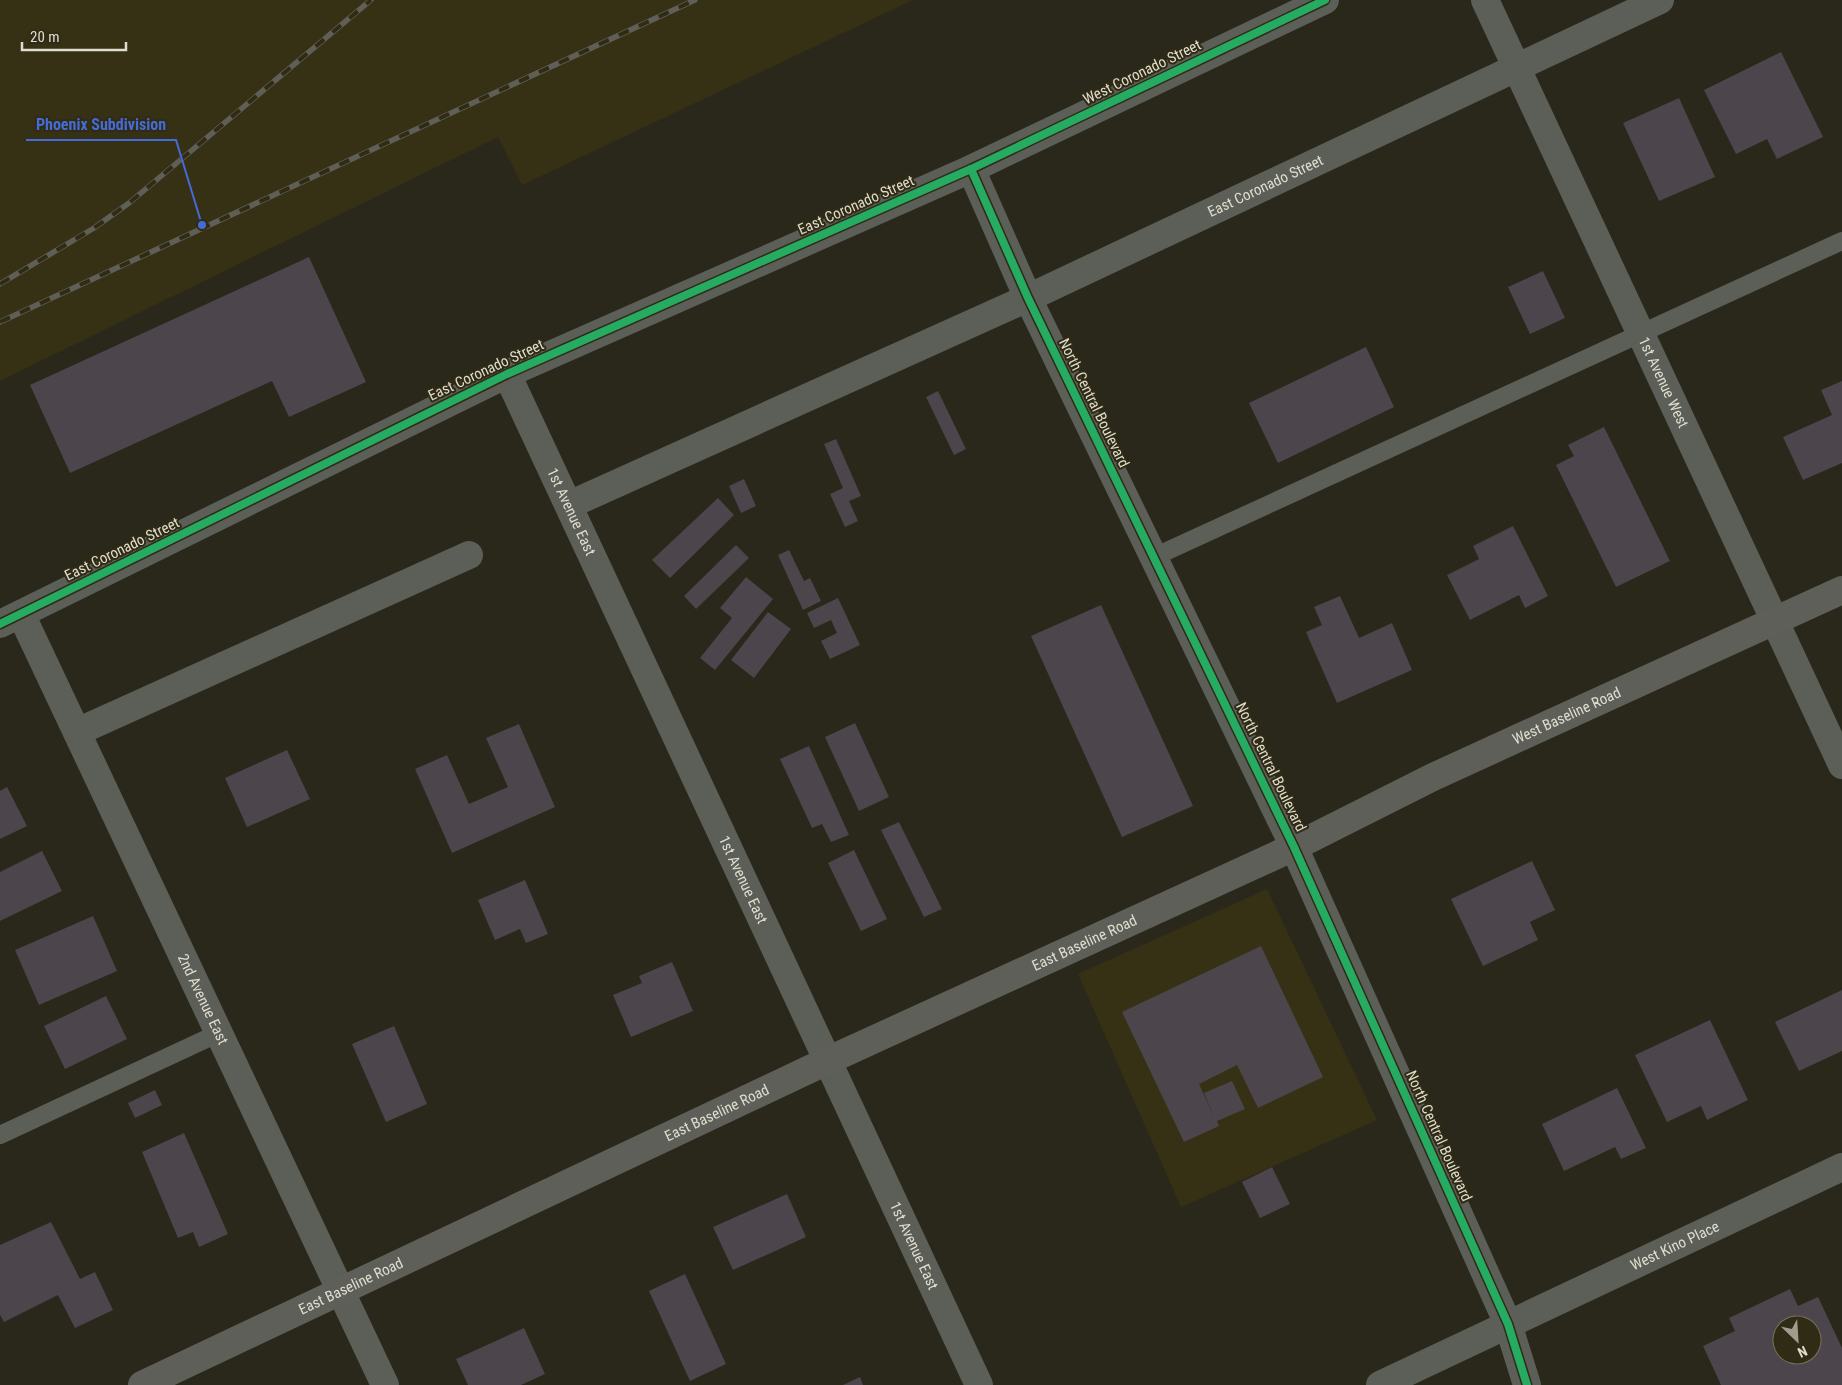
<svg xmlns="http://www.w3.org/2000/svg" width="1842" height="1385" font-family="'Roboto Condensed',sans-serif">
<rect width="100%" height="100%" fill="#2a271b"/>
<g fill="#363115">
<path d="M0,0H913L522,185L498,137L0,381Z"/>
<path d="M1267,889L1377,1120L1181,1207L1078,974Z"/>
</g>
<g fill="#4c454b" fill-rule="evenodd">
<path d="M1781,52L1823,137L1777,159L1767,139L1736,154L1704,90Z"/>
<path d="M1679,98L1715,177L1659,201L1623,123Z"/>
<path d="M309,257L366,382L289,417L272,381L70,473L30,385Z"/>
<path d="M1543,271L1565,318L1530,334L1508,287Z"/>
<path d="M1366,347L1394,407L1278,463L1249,403Z"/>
<path d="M1842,381V463L1803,480L1783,437L1832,415L1821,390Z"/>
<path d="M938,391L966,449L954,455L926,397Z"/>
<path d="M1604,427L1670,561L1616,587L1556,465L1574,456L1568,445Z"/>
<path d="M836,439L861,496L849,501L858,521L845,527L830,494L843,488L824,444Z"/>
<path d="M744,479L756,506L741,513L729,486Z"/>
<path d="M718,498L734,515L670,578L652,560Z"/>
<path d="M1513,526L1548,596L1525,608L1519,595L1470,620L1447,575L1479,559L1473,546Z"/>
<path d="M736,545L749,558L696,609L684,596Z"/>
<path d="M789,550L804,581L810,578L821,601L803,610L778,555Z"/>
<path d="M746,577L773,599L715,670L700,658L732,618L720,608Z"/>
<path d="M1340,596L1359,638L1392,623L1412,670L1337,703L1306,632L1322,625L1314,607Z"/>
<path d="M838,598L860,645L830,659L821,641L837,633L831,620L814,628L807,613Z"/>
<path d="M1101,605L1193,806L1122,837L1031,636Z"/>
<path d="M768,612L791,629L754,678L731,660Z"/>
<path d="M855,723L889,797L859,811L825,737Z"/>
<path d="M519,724L555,807L452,853L415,769L447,755L469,804L508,787L486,738Z"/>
<path d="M809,746L849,835L831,842L822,824L812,828L780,759Z"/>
<path d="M287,750L310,799L247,827L225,778Z"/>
<path d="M7,787L27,826L0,839V791Z"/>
<path d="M899,822L942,909L924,917L881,830Z"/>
<path d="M854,850L887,919L861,931L828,863Z"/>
<path d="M42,851L62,891L0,921V872Z"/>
<path d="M1532,861L1555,910L1530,922L1538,940L1483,966L1451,899Z"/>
<path d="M525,880L548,934L526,943L520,929L495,940L478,900Z"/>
<path d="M93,916L117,971L39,1005L15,950Z"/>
<path d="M1261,946L1323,1077L1258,1108L1237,1065L1199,1084L1215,1119L1204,1093L1232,1081L1245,1109L1217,1121L1219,1126L1184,1142L1122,1012Z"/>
<path d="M672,962L693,1011L631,1037L613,995L642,983L639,976Z"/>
<path d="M1842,990V1051L1799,1071L1775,1022Z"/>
<path d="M106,996L127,1039L65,1069L44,1026Z"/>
<path d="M1710,1020L1748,1100L1707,1120L1701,1106L1667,1122L1635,1055Z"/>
<path d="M394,1026L427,1104L386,1122L352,1044Z"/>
<path d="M1617,1088L1646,1148L1621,1159L1615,1147L1564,1171L1542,1124Z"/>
<path d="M155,1090L162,1105L135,1118L128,1103Z"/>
<path d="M184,1133L228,1234L199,1247L193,1232L178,1238L142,1152Z"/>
<path d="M1272,1167L1290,1204L1260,1218L1242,1182Z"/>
<path d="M787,1194L806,1237L733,1270L713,1227Z"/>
<path d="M51,1222L80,1279L95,1272L113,1310L75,1328L58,1295L4,1322L0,1315V1245Z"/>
<path d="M685,1274L726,1364L690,1381L649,1291Z"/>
<path d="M1790,1289L1798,1306L1818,1297L1842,1348V1385H1721L1703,1346L1735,1331L1729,1318ZM1782,1325H1812V1355H1782Z"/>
<path d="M524,1328L545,1374L521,1385H468L456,1359Z"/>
<path d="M860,1377L863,1385H843Z"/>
</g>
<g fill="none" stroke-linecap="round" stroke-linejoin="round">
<g stroke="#5c5e58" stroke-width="18">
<path d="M1154,557L1842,241"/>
<path d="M0,1135L219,1033"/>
</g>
<g stroke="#5c5e58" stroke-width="28">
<path id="s1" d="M1485,0L1842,765"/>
<path d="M971,169L1028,298L1294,847L1508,1324L1527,1385"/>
<path id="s2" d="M507,374L979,1385"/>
<path id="s3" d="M569,505L1028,298L1660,0"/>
<path id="s4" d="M21,614L385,1385"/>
<path d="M0,624L507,374L971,169L1325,0"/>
<path d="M77,732L469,555"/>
<path id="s5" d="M1380,1385L1842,1167"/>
</g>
<path stroke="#5e5f59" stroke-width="28" id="s6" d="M142,1385L829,1060L1294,847L1433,777L1842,590"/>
<g stroke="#605f57" stroke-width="5.5">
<g id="rail">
<path d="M0,284L94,228L129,203L371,0"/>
<path d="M0,322L695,0"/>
</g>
</g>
<use href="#rail" stroke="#302b15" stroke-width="4" stroke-dasharray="11" stroke-linecap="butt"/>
<g stroke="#302b15" stroke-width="11">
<g id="cycleway">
<path d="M971,169L1028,298L1294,847L1508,1324L1527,1385"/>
<path d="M0,624L507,374L971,169L1325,0"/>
</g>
</g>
<use href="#cycleway" stroke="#26ab63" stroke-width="8"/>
</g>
<g text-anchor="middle" stroke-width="4" stroke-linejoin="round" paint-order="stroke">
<g font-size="15" fill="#dfddcf" stroke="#302b15">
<text transform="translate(1142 72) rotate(-26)" y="5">West Coronado Street</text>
<text dy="5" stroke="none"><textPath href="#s3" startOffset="766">East Coronado Street</textPath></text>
<text transform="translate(856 205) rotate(-24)" y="5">East Coronado Street</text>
<text transform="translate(486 370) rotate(-25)" y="5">East Coronado Street</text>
<text dy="5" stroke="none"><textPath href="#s1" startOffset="422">1st Avenue West</textPath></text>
<text transform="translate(1094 403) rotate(64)" y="5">North Central Boulevard</text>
<text dy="5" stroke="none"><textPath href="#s2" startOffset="152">1st Avenue East</textPath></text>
<text transform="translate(122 549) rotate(-26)" y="5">East Coronado Street</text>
<text dy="5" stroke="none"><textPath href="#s6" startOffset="1574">West Baseline Road</textPath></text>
<text transform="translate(1271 767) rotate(64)" y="5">North Central Boulevard</text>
<text dy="5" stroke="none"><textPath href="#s2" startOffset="558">1st Avenue East</textPath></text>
<text dy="5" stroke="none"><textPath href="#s6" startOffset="1041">East Baseline Road</textPath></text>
<text dy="5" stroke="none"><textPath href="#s4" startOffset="426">2nd Avenue East</textPath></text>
<text dy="5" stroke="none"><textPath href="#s6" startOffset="636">East Baseline Road</textPath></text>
<text transform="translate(1439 1136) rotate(66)" y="5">North Central Boulevard</text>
<text dy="5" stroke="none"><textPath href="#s2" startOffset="962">1st Avenue East</textPath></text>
<text dy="5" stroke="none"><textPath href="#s5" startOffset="326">West Kino Place</textPath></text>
<text dy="5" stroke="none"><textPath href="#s6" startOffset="231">East Baseline Road</textPath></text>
</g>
</g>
<path fill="none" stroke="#446bd6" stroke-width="2" d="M202 225L176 140H26"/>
<circle fill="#446bd6" stroke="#302b15" stroke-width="2" cx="202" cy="225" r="5"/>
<g font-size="16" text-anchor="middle" font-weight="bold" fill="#446bd6" stroke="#302b15" stroke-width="4" stroke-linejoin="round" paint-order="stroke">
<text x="101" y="130">Phoenix Subdivision</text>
</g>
<g transform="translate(1797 1340) rotate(155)"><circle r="24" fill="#302b15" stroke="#76725f"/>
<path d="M0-4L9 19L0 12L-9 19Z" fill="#a09d90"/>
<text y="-8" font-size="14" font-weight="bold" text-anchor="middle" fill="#dfddcf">N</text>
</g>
<path d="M22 42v8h104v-8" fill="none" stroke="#dfddcf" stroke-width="2.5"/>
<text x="30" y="42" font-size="15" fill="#dfddcf" stroke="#302b15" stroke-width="4" paint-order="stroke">20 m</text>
</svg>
